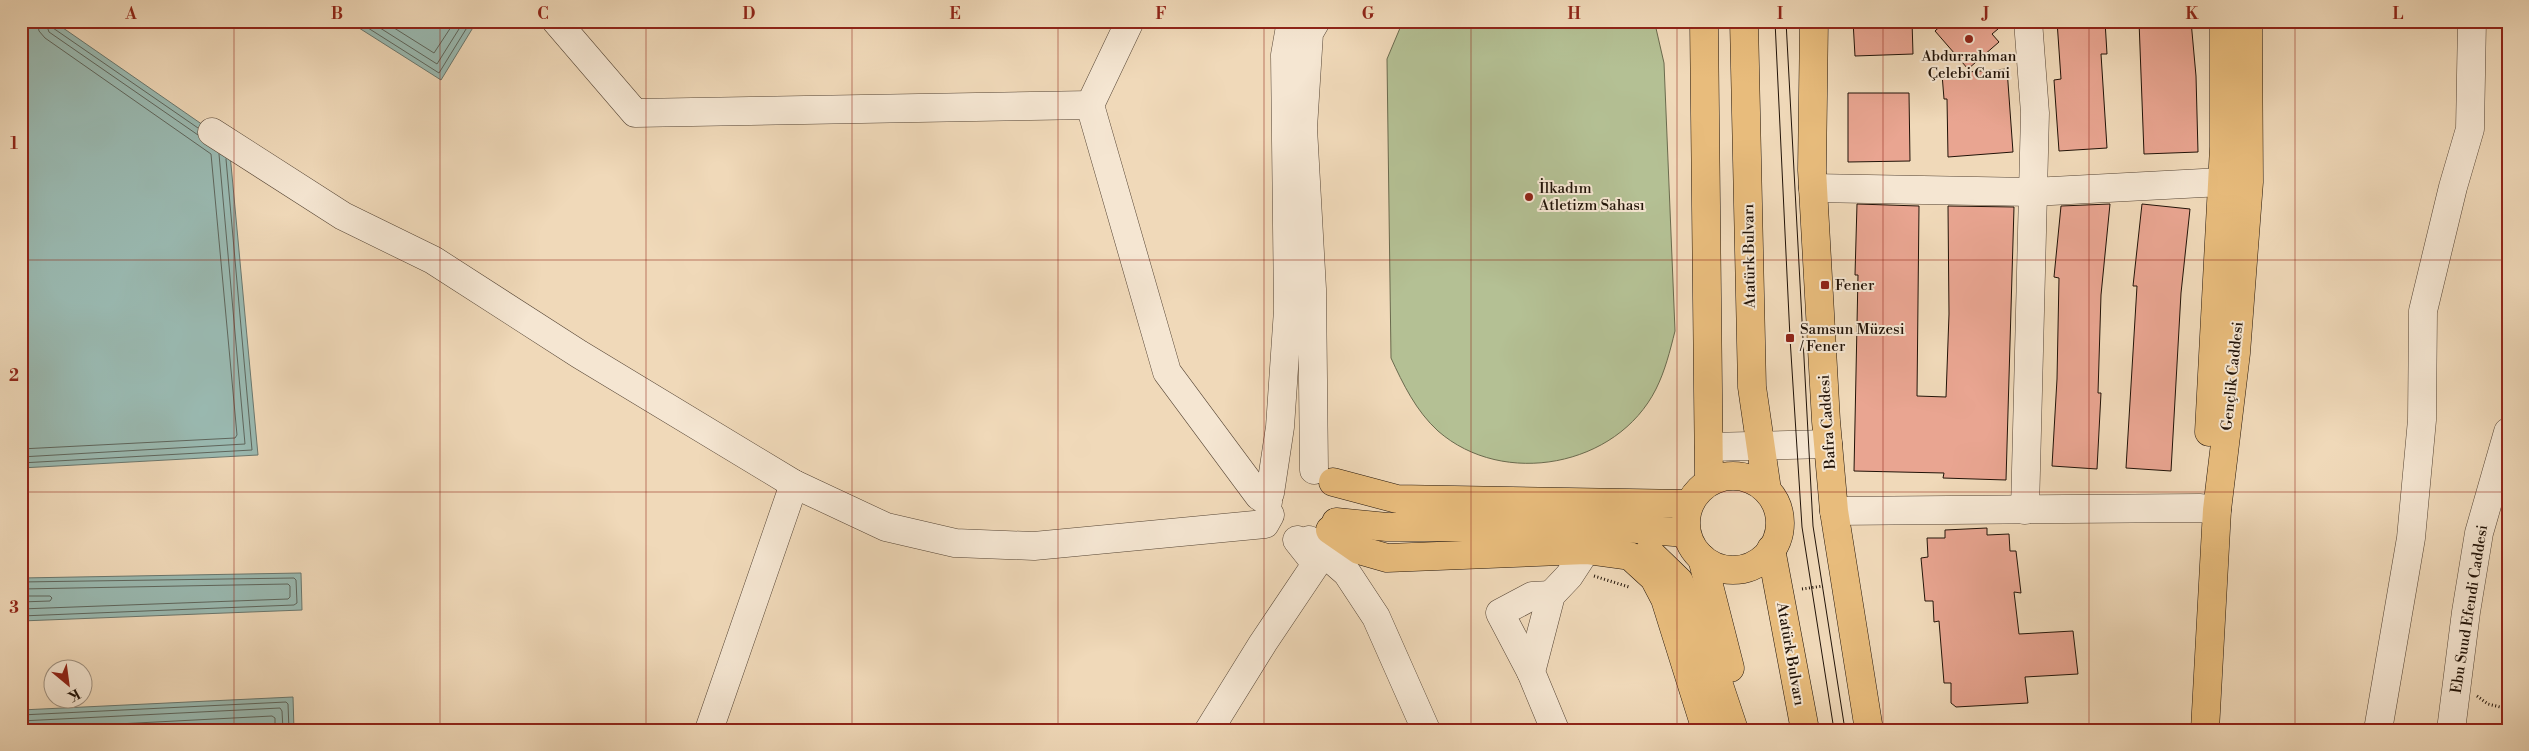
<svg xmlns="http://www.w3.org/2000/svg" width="2529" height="751" font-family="'Libre Bodoni',serif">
<rect width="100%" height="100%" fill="#f0d9b9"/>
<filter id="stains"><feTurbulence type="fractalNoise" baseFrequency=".004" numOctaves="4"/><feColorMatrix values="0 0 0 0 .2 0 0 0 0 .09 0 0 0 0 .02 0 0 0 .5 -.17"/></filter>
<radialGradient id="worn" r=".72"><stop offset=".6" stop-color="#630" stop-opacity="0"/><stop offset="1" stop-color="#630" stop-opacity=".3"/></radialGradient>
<path fill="#b4c094" stroke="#6a6a4e" d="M1403,21H1653L1655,24L1664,63L1675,331C1670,351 1665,371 1656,389C1617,467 1503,488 1438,431C1416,411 1403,384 1391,358L1387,59Z"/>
<g fill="#9abab2" stroke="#6a776e">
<path d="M21,21H53L229,143L258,455L21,468Z"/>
<path d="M348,21H477L441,80Z"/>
<path d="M301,573L302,610L21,621V578Z"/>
<path d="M293,697L294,730H21V710Z"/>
</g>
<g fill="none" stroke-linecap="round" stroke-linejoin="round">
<g stroke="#5e665d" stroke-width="1">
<path d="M45,21L49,32L198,135"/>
<path d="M51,21L53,28L198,128"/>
<path d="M357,21L439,73L471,21"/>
<path d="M369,21L437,64L464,21"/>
<path d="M383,21L434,53L455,21"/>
<path d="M21,449L235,438L237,435L211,154L45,38L39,31L37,21"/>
<path d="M21,457L245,444L219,154"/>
<path d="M21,463L252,450L226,159"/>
<path d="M21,582L294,578L296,580L297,603L294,605L21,616"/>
<path d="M21,589L288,584L290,586V597L288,599L21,609"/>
<path d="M21,596H50L52,598L50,601L21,602"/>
<path d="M21,715L286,702L288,704L289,730"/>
<path d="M21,721L280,708L282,711L283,730"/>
<path d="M21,729L272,716L275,718V730"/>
</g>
</g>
<g fill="#e9a591" stroke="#211308">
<path d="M1853,21H1912L1913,54L1855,56Z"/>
<path d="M1946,21H1991L1998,29L1992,34L1999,42L1968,69L1935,31Z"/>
<path d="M2057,21H2105L2107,54H2101L2107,148L2059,151L2054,80L2061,79Z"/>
<path d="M2139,21H2191L2196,76L2198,152L2144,154Z"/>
<path d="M2007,69L2013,152L1948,157L1947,99H1944L1942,74Z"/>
<path d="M1848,93H1909L1910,161L1848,162Z"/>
<path d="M1857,204L1919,206L1917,396L1946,397L1949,314L1948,206L2014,207L2006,480L1943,478L1944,473L1854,471L1858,275H1855Z"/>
<path d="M2110,204L2101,295L2098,393H2101L2097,469L2052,466L2057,379L2059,278L2054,277L2061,206Z"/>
<path d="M2142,204L2190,209L2181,293L2171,471L2126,468L2137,286H2133Z"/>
<path d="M1987,528V535L2009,534L2010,551H2016L2021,593L2014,592L2019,634L2073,631L2078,674L2025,677L2028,703L1956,707L1951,703V683H1944L1939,621L1934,622L1933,601H1925L1921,558L1928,557L1927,538H1945V530Z"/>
</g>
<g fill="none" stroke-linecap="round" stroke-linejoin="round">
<g stroke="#554434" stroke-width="29">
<g id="minor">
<path d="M556,21L635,113L1090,105"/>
<path d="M1130,21L1090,105L1167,372L1259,496L1268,502"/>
<path d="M212,132L343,216L433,260L579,354L794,484L886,527L955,543L1034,546L1265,524L1270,515"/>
<path d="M1813,188L2032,192L2222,182"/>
<path d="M1709,447L1828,444"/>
<path d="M1314,470L1312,289L1303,128L1309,33L1316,21"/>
<path d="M1270,493L1280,427L1288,310L1285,55L1291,21"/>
<path d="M2025,510L2035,113L2028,21"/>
<path d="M1834,511L2199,508L2217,510"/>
<path d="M1309,540L1347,573L1376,617L1426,730"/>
<path d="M1531,672L1500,613L1532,596L1551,595"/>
<path d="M709,730L794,484"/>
<path d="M1209,730L1263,643L1316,564L1297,540"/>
<path d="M1555,730L1531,672L1551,595L1569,576L1586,550"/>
<path d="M2378,730L2411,538L2422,420L2423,311L2453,187L2470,129L2472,21"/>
<path d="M2451,730L2466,612L2479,533L2508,432"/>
</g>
</g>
<g stroke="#211308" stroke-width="29">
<g id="major">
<path d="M1704,21L1709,481"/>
<path d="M1744,21L1752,387L1767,490"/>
<path d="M1814,21L1812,170L1826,421L1834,511L1869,730"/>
<path d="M2209,432L2224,147V21"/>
<circle cx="1733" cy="523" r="47"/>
<path d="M1333,482L1397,499L1689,504"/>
<path d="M1336,522L1387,527H1613L1686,533"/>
<path d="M1330,530L1359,550L1387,558L1586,550L1630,556L1654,578L1665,599L1706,730"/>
<path d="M1771,549L1805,730"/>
<path d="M1649,552L1679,581L1710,658L1734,730"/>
<path d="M1702,558L1730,668"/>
<path d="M2205,730L2217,510L2236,353L2249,182L2248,21"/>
</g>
</g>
<g stroke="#211308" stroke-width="3" stroke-dasharray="1 2.5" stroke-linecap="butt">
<path d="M1594,576L1629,587"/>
<path d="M1802,589L1823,586"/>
<path d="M2477,696L2488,704L2508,709"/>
</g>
<use href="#minor" stroke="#f5e6d2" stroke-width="28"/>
<use href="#major" stroke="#e8bc7c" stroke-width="28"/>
<g stroke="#211308" stroke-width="1">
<path d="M1775,21L1790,338L1802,527L1834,730"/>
<path d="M1786,21L1813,526L1845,730"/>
</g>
</g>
<path fill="none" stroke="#8f2418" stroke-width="1" stroke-opacity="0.55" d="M234,21V730M440,21V730M646,21V730M852,21V730M1058,21V730M1264,21V730M1471,21V730M1677,21V730M1883,21V730M2089,21V730M2295,21V730M21,260H2508M21,492H2508"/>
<g fill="#8f2418" stroke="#f5e6d2" stroke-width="2">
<circle cx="1969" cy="39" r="5"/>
<circle cx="1529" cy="197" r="5"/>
<rect x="1820" y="280" width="10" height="10" rx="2.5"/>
<rect x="1785" y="333" width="10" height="10" rx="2.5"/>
</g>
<g text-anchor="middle" stroke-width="4" stroke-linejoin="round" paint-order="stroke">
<g font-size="15" fill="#211308" stroke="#f5e6d2" text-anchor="start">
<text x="1969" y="61" text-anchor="middle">Abdurrahman<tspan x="1969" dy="17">Çelebi Cami</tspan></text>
<text x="1539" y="193">İlkadım<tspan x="1539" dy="17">Atletizm Sahası</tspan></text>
<text x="1835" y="290">Fener</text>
<text x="1800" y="334">Samsun Müzesi<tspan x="1800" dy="17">/ Fener</tspan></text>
</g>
<g font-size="15" fill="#211308" stroke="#f5e6d2">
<text transform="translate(1749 256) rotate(-91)" y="5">Atatürk Bulvarı</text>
<text transform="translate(2232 376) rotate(-84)" y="5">Gençlik Caddesi</text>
<text transform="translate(1827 422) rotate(-94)" y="5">Bafra Caddesi</text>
<text transform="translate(2469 609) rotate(-81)" y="5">Ebu Suud Efendi Caddesi</text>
<text transform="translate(1791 654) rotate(80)" y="5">Atatürk Bulvarı</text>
</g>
</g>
<rect width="2529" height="751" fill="none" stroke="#f0d9b9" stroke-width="55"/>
<g transform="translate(68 684) rotate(151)"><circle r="24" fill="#f5e6d2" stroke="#a09281"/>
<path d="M0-4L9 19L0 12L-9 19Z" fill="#8f2418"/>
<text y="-8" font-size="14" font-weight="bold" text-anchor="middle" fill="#211308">K</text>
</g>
<rect x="28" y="28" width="2474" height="696" fill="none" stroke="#8f2418" stroke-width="2"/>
<g font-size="16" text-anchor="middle" font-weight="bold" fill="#8f2418">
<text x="131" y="19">A</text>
<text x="337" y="19">B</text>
<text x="543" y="19">C</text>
<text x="749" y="19">D</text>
<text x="955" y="19">E</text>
<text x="1161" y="19">F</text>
<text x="1368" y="19">G</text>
<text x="1574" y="19">H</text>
<text x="1780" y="19">I</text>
<text x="1986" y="19">J</text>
<text x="2192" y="19">K</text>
<text x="2398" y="19">L</text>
<text x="14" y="149">1</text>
<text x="14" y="381">2</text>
<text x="14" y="613">3</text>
</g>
<rect width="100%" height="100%" filter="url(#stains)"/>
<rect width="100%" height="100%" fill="url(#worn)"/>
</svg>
